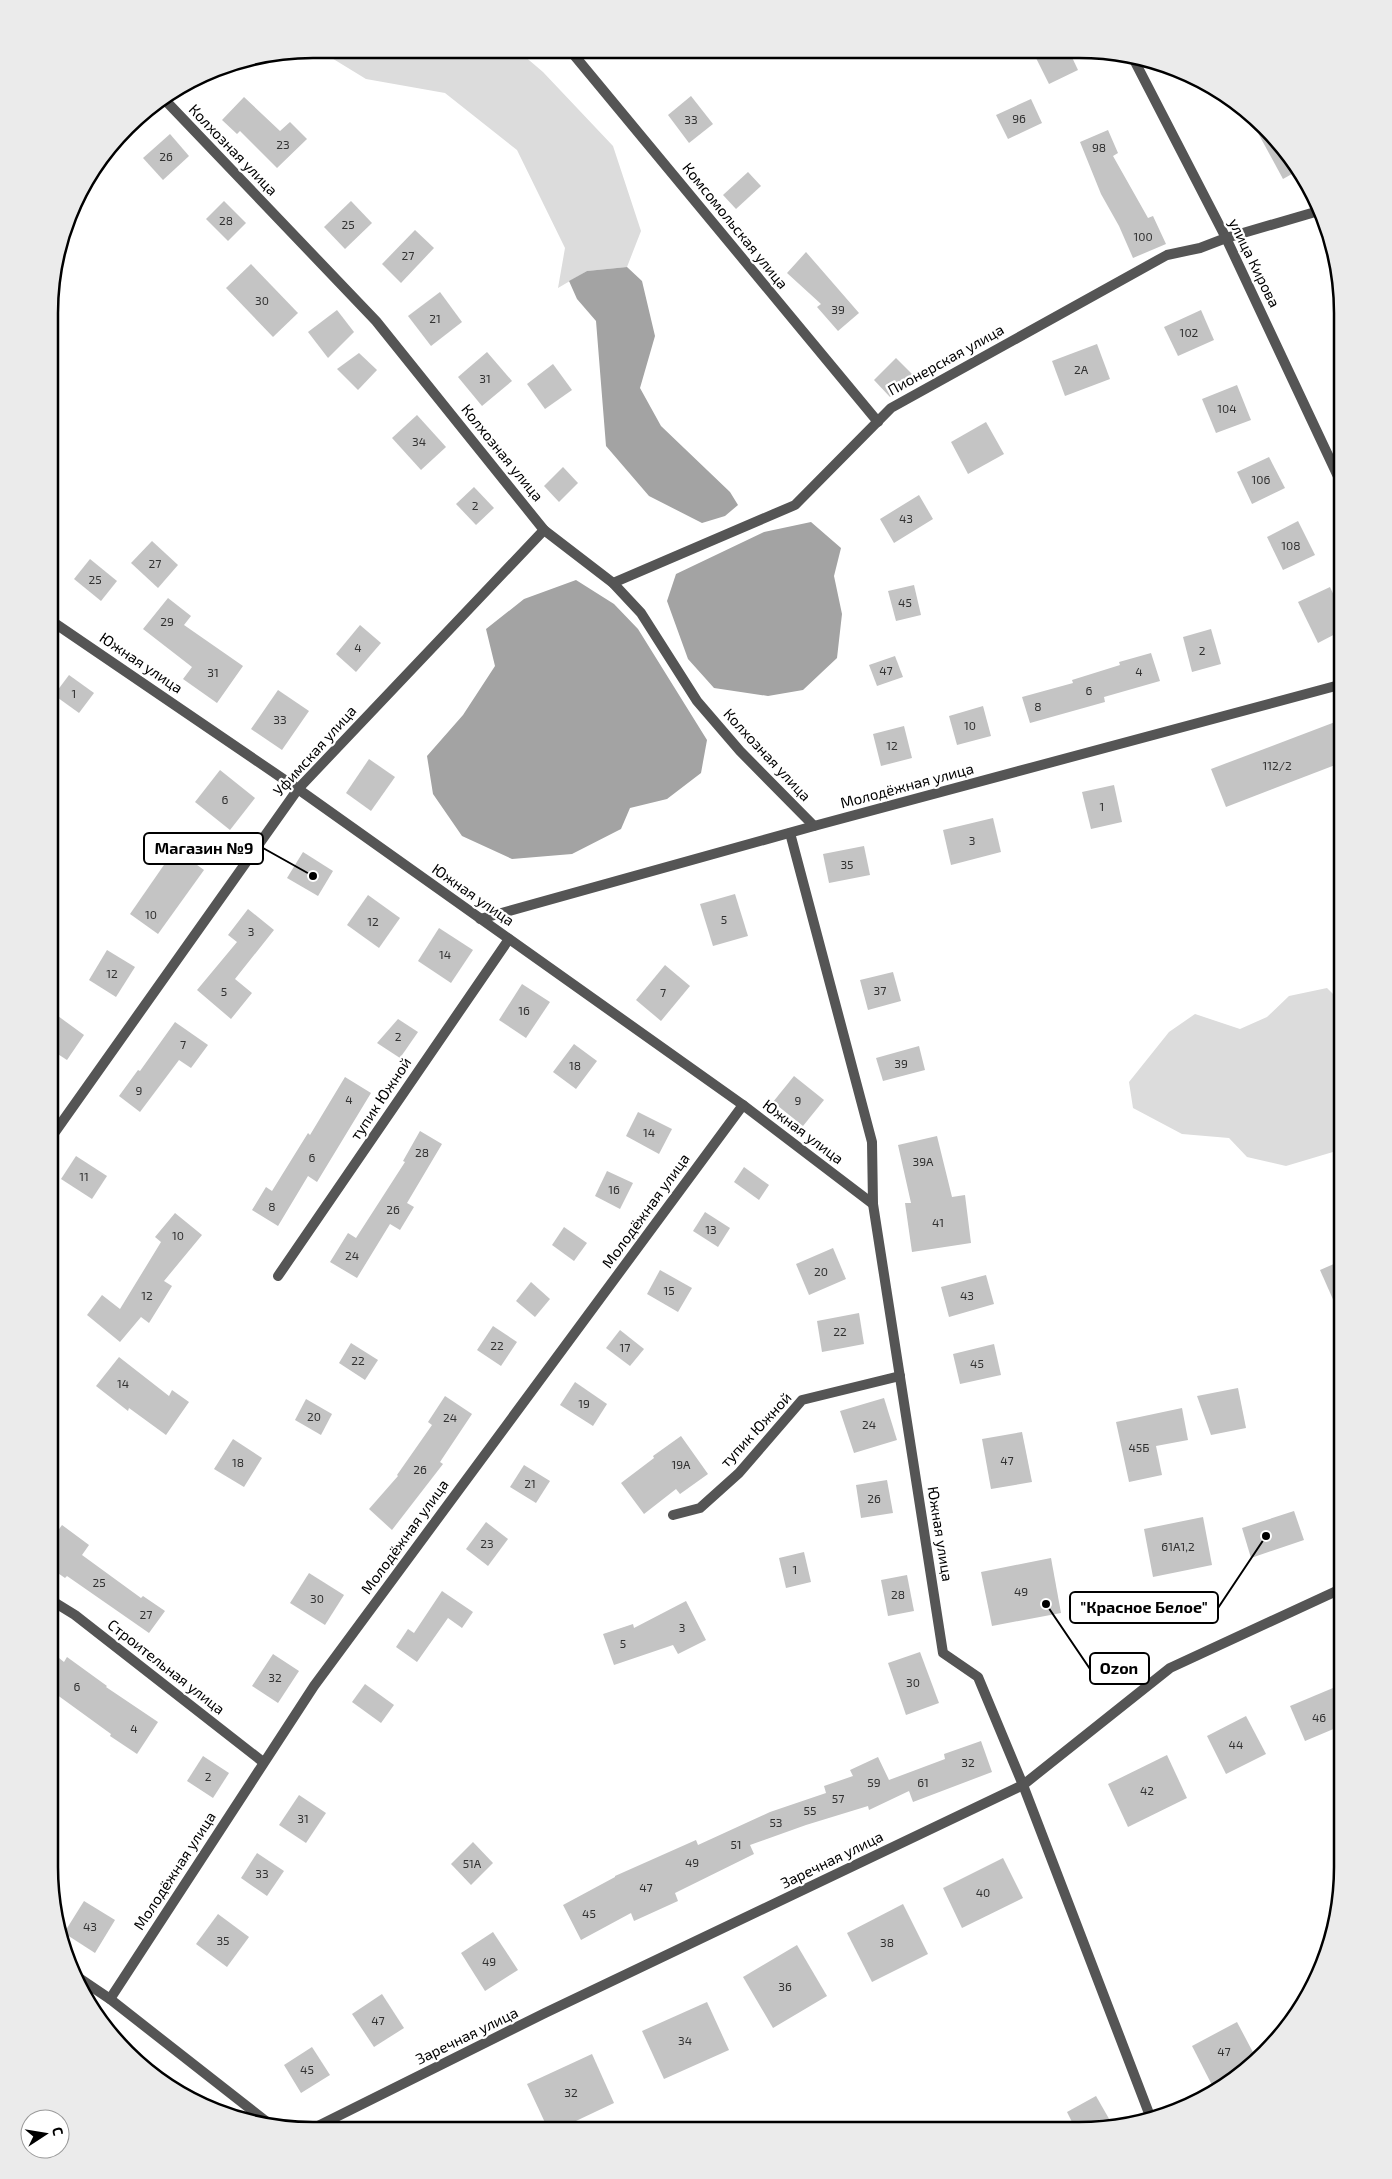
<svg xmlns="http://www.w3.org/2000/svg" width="1392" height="2179" font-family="'Exo 2',sans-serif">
<rect width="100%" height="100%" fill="#fff"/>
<g fill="#dcdcdc">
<path d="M317,49H516L543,72L613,146L641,231L627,267L587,271L558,288L565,248L517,150L445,93L366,79Z"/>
<path d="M1327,988L1343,1004V1149L1286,1166L1247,1157L1229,1138L1182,1134L1133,1108L1129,1082L1169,1032L1195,1014L1240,1029L1267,1017L1289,996Z"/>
</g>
<g fill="#a3a3a3">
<path d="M627,267L642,281L655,336L640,388L661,426L730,492L738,505L725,516L702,523L649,496L606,446L596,321L577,299L569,281L587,271Z"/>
<path d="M811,522L841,548L834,576L842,614L837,658L803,690L768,696L714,688L688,659L667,601L676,574L764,532Z"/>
<path d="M576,580L614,604L638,629L707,740L701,773L667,799L630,808L621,829L572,854L512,859L462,836L433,794L427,756L463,715L495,666L486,629L524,599Z"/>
</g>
<g fill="#c4c4c4">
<path d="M1046,51H1069L1078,70L1049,84L1035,56Z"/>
<path d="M691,96L713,124L689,143L668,115Z"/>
<path d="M244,97L280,131L290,122L307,139L277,168L240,131L237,134L222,120Z"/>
<path d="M1031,99L1042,123L1008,139L996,115Z"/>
<path d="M1256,119L1288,152L1299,170L1283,179L1252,122Z"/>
<path d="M1108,130L1118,153L1113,156L1148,218L1153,216L1166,244L1133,258L1119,226L1101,194L1080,142Z"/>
<path d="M170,134L189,156L163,180L143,158Z"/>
<path d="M748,172L761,186L736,209L723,195Z"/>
<path d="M224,201L246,223L228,241L206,219Z"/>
<path d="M351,201L372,223L345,249L324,227Z"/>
<path d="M415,230L434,248L401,283L382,264Z"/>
<path d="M806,252L859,313L838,331L817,307L821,304L787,273Z"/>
<path d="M251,264L298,313L273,337L226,288Z"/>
<path d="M440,292L462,322L431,346L408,316Z"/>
<path d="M337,310L354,332L328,358L308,332Z"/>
<path d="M1201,310L1214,340L1178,356L1164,327Z"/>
<path d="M1097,344L1110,379L1065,396L1052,361Z"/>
<path d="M487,352L512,381L482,406L458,377Z"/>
<path d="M359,353L377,370L358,390L337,369Z"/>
<path d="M896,358L913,375L890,397L874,380Z"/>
<path d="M553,364L572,390L545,409L527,384Z"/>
<path d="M1237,385L1251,420L1216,433L1202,399Z"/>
<path d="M417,415L446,447L421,470L392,438Z"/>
<path d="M986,422L1004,454L968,474L951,442Z"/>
<path d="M1269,457L1285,488L1252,504L1237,472Z"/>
<path d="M563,467L578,483L559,502L544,486Z"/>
<path d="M474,487L494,508L476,525L456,504Z"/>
<path d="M919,495L933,519L894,543L880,519Z"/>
<path d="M1298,521L1315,555L1283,570L1267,537Z"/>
<path d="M152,541L178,565L158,588L131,563Z"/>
<path d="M90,559L117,581L101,601L74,579Z"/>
<path d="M914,585L921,615L896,621L888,591Z"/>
<path d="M1330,587L1343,615V630L1318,643L1298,602Z"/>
<path d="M168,598L191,616L184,625L243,666L217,703L183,679L192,667L143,629Z"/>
<path d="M360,625L381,643L356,672L336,654Z"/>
<path d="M1211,629L1221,664L1192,672L1183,637Z"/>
<path d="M1151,653L1160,681L1104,697L1105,702L1030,723L1022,697L1073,683L1072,680L1120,665L1119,662Z"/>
<path d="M895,656L903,677L877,686L869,665Z"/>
<path d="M69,675L94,693L79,713L54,695Z"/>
<path d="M278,690L309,711L282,750L251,729Z"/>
<path d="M983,706L991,736L957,745L949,716Z"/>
<path d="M1343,719V762L1226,807L1211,769Z"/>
<path d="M904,726L912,758L881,766L873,734Z"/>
<path d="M369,759L395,777L371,811L346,793Z"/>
<path d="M220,770L255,798L230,830L195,802Z"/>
<path d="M1114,785L1122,822L1091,829L1082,792Z"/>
<path d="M993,818L1001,852L951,865L943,830Z"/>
<path d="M864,846L870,875L829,883L823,854Z"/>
<path d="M175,849L204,870L158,934L130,914Z"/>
<path d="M303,852L333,871L318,896L287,878Z"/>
<path d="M735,894L748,936L713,946L700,904Z"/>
<path d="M368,895L400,918L379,948L347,925Z"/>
<path d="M248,909L274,930L235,979L252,993L231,1019L197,990L237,942L228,935Z"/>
<path d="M439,928L473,950L451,983L418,961Z"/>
<path d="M107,950L135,967L116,997L89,980Z"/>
<path d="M665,965L690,986L661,1021L636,1000Z"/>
<path d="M893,972L901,1001L868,1010L860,980Z"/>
<path d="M522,984L550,1002L526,1038L499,1020Z"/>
<path d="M58,1016L84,1035L67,1060L50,1049V1027Z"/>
<path d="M398,1019L418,1032L400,1058L377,1043Z"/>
<path d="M175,1022L208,1045L191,1068L179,1060L140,1112L119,1096L138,1070L140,1071Z"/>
<path d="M574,1044L597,1061L576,1089L553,1072Z"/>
<path d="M919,1046L925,1070L883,1081L876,1058Z"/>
<path d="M794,1076L824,1100L803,1126L773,1102Z"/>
<path d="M345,1077L371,1093L317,1182L308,1176L278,1226L252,1210L266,1187L272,1191L308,1133L310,1135Z"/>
<path d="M638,1112L672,1129L659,1154L626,1136Z"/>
<path d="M420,1131L442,1144L407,1203L414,1207L400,1230L390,1224L357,1278L330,1262L348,1233L356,1238L405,1162L403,1161Z"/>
<path d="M937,1136L952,1197L965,1195L971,1243L912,1252L905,1203H911L898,1145Z"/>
<path d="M76,1156L107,1176L92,1199L61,1179Z"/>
<path d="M744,1167L769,1185L759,1200L734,1182Z"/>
<path d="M607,1171L633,1183L620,1209L595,1196Z"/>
<path d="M705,1212L730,1228L718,1247L693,1231Z"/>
<path d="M175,1213L202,1235L164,1281L172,1286L149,1323L141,1317L120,1342L87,1315L102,1295L120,1309L161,1242L155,1237Z"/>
<path d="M564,1227L587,1243L574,1261L552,1245Z"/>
<path d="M833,1248L846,1279L809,1295L796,1264Z"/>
<path d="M1343,1260V1322L1320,1270Z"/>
<path d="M660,1270L692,1288L678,1312L647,1294Z"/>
<path d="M986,1275L994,1304L949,1317L941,1287Z"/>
<path d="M531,1282L550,1299L535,1317L516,1301Z"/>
<path d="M859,1313L864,1344L822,1352L817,1321Z"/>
<path d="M493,1326L517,1342L501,1366L477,1350Z"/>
<path d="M620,1330L644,1349L630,1366L606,1348Z"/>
<path d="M351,1343L378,1360L365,1380L339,1363Z"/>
<path d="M994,1344L1001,1375L960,1384L953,1354Z"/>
<path d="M119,1357L169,1396L172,1390L189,1402L166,1435L129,1408L128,1411L96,1386Z"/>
<path d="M575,1382L607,1404L593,1426L560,1405Z"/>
<path d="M1238,1388L1246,1428L1211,1435L1197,1396Z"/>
<path d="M445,1396L472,1414L440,1462L443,1464L392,1530L369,1509L398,1476L397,1475L432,1425L428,1422Z"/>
<path d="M884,1398L897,1440L854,1453L840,1411Z"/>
<path d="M306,1399L332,1414L321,1435L295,1420Z"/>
<path d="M1182,1408L1188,1440L1156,1446L1162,1475L1129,1482L1116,1422Z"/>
<path d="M1022,1432L1032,1482L991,1489L982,1439Z"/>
<path d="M681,1436L708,1474L680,1494L676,1489L644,1514L621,1483L654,1458L653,1456Z"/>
<path d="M233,1439L262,1458L244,1487L214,1469Z"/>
<path d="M524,1465L550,1481L536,1503L510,1487Z"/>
<path d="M887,1480L893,1513L861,1518L856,1485Z"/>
<path d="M1294,1511L1304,1540L1251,1558L1242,1528Z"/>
<path d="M1203,1517L1212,1565L1153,1577L1144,1529Z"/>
<path d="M486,1522L508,1539L488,1566L466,1549Z"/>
<path d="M62,1525L89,1545L82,1555L141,1598L143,1596L165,1611L149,1633L67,1576L65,1578L49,1567V1543Z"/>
<path d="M804,1552L811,1582L786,1588L779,1558Z"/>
<path d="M1051,1558L1061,1613L992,1626L981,1572Z"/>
<path d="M309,1573L344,1595L325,1625L290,1603Z"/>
<path d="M907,1575L914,1611L888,1616L881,1580Z"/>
<path d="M442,1591L473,1612L462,1628L448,1618L417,1662L396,1647L408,1629L414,1633Z"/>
<path d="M686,1601L706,1640L678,1654L673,1645L614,1665L603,1634L633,1624L634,1628Z"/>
<path d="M49,1650L64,1662L67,1657L107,1686L106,1687L158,1722L137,1754L110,1736L111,1734L49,1689Z"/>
<path d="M920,1652L939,1703L906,1715L888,1663Z"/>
<path d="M273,1654L299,1671L278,1703L252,1686Z"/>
<path d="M365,1684L394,1705L381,1723L352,1702Z"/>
<path d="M1333,1688L1343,1712V1725L1305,1741L1290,1706Z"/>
<path d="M1246,1716L1266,1754L1226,1774L1207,1736Z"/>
<path d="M981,1741L992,1772L913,1802L909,1791L869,1810L868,1806L806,1825L750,1845L754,1854L675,1893L678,1901L634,1921L631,1913L581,1940L563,1905L615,1877V1876L696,1840L698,1845L770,1812L826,1793L824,1786L853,1776L850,1770L878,1757L889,1780L945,1759L944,1754Z"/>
<path d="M1167,1755L1187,1798L1128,1827L1108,1784Z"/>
<path d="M203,1756L229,1773L213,1798L187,1781Z"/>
<path d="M299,1795L326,1813L306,1843L279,1825Z"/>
<path d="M473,1842L493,1863L471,1885L451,1864Z"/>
<path d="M257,1853L284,1871L267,1896L241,1878Z"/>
<path d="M1003,1858L1023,1898L962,1928L943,1888Z"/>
<path d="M84,1901L115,1920L95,1953L64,1933Z"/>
<path d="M903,1904L928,1954L872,1982L847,1933Z"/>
<path d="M218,1914L249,1937L227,1967L196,1944Z"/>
<path d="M493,1932L518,1970L485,1991L461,1953Z"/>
<path d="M797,1945L827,1996L773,2028L743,1977Z"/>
<path d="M382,1994L404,2028L374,2047L352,2014Z"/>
<path d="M707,2002L729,2050L664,2079L642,2031Z"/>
<path d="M1237,2022L1256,2058L1246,2069L1213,2087L1192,2046Z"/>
<path d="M312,2047L330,2075L301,2093L284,2065Z"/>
<path d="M592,2054L614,2103L559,2129H548L527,2084Z"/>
<path d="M1096,2096L1112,2124L1076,2130L1067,2112Z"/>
</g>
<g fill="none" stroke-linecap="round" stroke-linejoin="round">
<g stroke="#555" stroke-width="10">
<path d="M569,49L878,422"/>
<path d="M1132,56L1226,238L1343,487"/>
<path d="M164,99L376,321L544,530L613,583L641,613L697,701L740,751L814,826"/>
<path d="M613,583L795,505L891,408L1167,255L1200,248L1226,238L1322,210"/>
<path d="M50,620L298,789L743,1105L873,1204"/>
<path d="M790,833L872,1142L873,1204L943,1653L978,1677L1023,1785L1150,2116"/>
<path d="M480,919L814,826L1343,684"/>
<path d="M50,1139L298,789L544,530"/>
<path d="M278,1276L509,939"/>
<path d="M673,1515L700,1508L739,1473L802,1400L900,1376"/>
<path d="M49,1599L75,1615L263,1762"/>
<path d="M73,1974L110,1999L272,2126"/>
<path d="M110,1999L314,1686L743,1105"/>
<path d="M314,2128L545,2013L1023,1785L1170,1668L1343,1588"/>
</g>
</g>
<g text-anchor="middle" stroke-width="4.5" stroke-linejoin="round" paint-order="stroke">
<g font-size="12" fill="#313131">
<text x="1019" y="123">96</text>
<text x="691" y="124">33</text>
<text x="283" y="149">23</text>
<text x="1099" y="152">98</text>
<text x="166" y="161">26</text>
<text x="226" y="225">28</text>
<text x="348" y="229">25</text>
<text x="1143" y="241">100</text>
<text x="408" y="260">27</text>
<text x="262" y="305">30</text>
<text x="838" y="314">39</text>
<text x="435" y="323">21</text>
<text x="1189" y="337">102</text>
<text x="1081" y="374">2А</text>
<text x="485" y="383">31</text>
<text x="1227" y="413">104</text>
<text x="419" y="446">34</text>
<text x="1261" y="484">106</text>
<text x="475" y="510">2</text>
<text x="906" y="523">43</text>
<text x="1291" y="550">108</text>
<text x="155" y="568">27</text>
<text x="95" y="584">25</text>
<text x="905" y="607">45</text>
<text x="167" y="626">29</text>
<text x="358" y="652">4</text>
<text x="1202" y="655">2</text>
<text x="886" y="675">47</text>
<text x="1139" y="676">4</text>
<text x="213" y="677">31</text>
<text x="1089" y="695">6</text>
<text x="74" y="698">1</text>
<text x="1038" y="711">8</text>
<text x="280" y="724">33</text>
<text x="970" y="730">10</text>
<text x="892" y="750">12</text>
<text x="1277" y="770">112/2</text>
<text x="225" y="804">6</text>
<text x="1102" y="811">1</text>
<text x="972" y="845">3</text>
<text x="847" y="869">35</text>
<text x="151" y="919">10</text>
<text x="724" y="924">5</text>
<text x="373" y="926">12</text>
<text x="251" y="936">3</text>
<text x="445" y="959">14</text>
<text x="112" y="978">12</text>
<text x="880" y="995">37</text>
<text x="224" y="996">5</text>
<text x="663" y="997">7</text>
<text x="524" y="1015">16</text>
<text x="398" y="1041">2</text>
<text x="183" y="1049">7</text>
<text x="901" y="1068">39</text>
<text x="575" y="1070">18</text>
<text x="139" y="1095">9</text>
<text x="349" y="1104">4</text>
<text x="798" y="1105">9</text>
<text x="649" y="1137">14</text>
<text x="422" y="1157">28</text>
<text x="312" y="1162">6</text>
<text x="923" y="1166">39А</text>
<text x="84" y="1181">11</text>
<text x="614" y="1194">16</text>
<text x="272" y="1211">8</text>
<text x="393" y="1214">26</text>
<text x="938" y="1227">41</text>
<text x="711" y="1234">13</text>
<text x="178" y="1240">10</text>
<text x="352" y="1260">24</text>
<text x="821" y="1276">20</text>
<text x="669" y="1295">15</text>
<text x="147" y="1300">12</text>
<text x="967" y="1300">43</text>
<text x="840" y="1336">22</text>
<text x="497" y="1350">22</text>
<text x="625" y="1352">17</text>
<text x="358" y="1365">22</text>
<text x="977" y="1368">45</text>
<text x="123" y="1388">14</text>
<text x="584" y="1408">19</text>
<text x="314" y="1421">20</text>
<text x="450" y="1422">24</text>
<text x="869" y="1429">24</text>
<text x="1139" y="1452">45Б</text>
<text x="1007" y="1465">47</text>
<text x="238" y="1467">18</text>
<text x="681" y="1469">19А</text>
<text x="420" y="1474">26</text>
<text x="530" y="1488">21</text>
<text x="874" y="1503">26</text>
<text x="487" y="1548">23</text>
<text x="1178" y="1551">61А1,2</text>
<text x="795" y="1574">1</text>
<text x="99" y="1587">25</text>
<text x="1021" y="1596">49</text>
<text x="898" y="1599">28</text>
<text x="317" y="1603">30</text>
<text x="146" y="1619">27</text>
<text x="682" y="1632">3</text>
<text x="623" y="1648">5</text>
<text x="275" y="1682">32</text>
<text x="913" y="1687">30</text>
<text x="77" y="1691">6</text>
<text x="1319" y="1722">46</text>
<text x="134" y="1733">4</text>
<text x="1236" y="1749">44</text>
<text x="968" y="1767">32</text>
<text x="208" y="1781">2</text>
<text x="874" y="1787">59</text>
<text x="923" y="1787">61</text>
<text x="1147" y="1795">42</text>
<text x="838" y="1803">57</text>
<text x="810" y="1815">55</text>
<text x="303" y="1823">31</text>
<text x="776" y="1827">53</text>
<text x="736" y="1849">51</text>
<text x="692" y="1867">49</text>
<text x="472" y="1868">51А</text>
<text x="262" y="1878">33</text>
<text x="646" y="1892">47</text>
<text x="983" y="1897">40</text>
<text x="589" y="1918">45</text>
<text x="90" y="1931">43</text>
<text x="223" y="1945">35</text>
<text x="887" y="1947">38</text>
<text x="489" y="1966">49</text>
<text x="785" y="1991">36</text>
<text x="378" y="2025">47</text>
<text x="685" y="2045">34</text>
<text x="1224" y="2056">47</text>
<text x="307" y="2074">45</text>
<text x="571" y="2097">32</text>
</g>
<g font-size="15" fill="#000" stroke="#fff">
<text transform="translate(233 150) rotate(46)" y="5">Колхозная улица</text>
<text transform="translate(735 226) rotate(51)" y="5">Комсомольская улица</text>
<text transform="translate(1254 263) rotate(64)" y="5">улица Кирова</text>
<text transform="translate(946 360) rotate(-29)" y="5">Пионерская улица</text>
<text transform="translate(502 453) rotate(51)" y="5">Колхозная улица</text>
<text transform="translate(141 663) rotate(34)" y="5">Южная улица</text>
<text transform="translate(315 751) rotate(-48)" y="5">Уфимская улица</text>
<text transform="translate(767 755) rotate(47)" y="5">Колхозная улица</text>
<text transform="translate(907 786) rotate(-15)" y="5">Молодёжная улица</text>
<text transform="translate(473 895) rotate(35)" y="5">Южная улица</text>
<text transform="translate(381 1099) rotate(-56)" y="5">тупик Южной</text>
<text transform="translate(803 1132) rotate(37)" y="5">Южная улица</text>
<text transform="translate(646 1211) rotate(-54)" y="5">Молодёжная улица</text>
<text transform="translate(756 1430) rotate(-47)" y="5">тупик Южной</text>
<text transform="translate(940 1534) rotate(81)" y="5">Южная улица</text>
<text transform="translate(405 1537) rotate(-54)" y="5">Молодёжная улица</text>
<text transform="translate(166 1667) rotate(38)" y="5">Строительная улица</text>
<text transform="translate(832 1860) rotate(-26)" y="5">Заречная улица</text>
<text transform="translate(175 1871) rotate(-57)" y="5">Молодёжная улица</text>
<text transform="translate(467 2036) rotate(-26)" y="5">Заречная улица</text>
</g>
</g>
<path d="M0 0H1392V2179H0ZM313 58H1079A255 255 0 0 1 1334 313V1867A255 255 0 0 1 1079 2122H313A255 255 0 0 1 58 1867V313A255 255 0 0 1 313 58Z" fill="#ebebeb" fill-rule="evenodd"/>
<path fill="none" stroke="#000" stroke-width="2.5" d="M313 58H1079A255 255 0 0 1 1334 313V1867A255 255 0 0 1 1079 2122H313A255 255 0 0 1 58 1867V313A255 255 0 0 1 313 58Z"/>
<path fill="none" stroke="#000" stroke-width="2" d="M313 876L263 848M1266 1536L1218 1608M1046 1604L1090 1669"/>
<g fill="#000" stroke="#fff" stroke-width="2">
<circle cx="313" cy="876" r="5"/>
<circle cx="1266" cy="1536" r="5"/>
<circle cx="1046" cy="1604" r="5"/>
</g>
<g fill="#fff" stroke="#000" stroke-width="2">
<rect x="144" y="833" width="119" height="31" rx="5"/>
<rect x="1070" y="1592" width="148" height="31" rx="5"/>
<rect x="1090" y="1653" width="59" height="31" rx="5"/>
</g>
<g font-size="16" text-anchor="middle" font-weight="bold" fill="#000">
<text x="204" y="854">Магазин №9</text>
<text x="1144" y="1613">"Красное Белое"</text>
<text x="1119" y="1674">Ozon</text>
</g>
<g transform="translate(45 2134) rotate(78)"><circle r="24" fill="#ffffff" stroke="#999999"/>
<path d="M0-4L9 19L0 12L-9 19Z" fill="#000000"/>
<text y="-8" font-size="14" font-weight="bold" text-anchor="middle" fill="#000000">С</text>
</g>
</svg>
